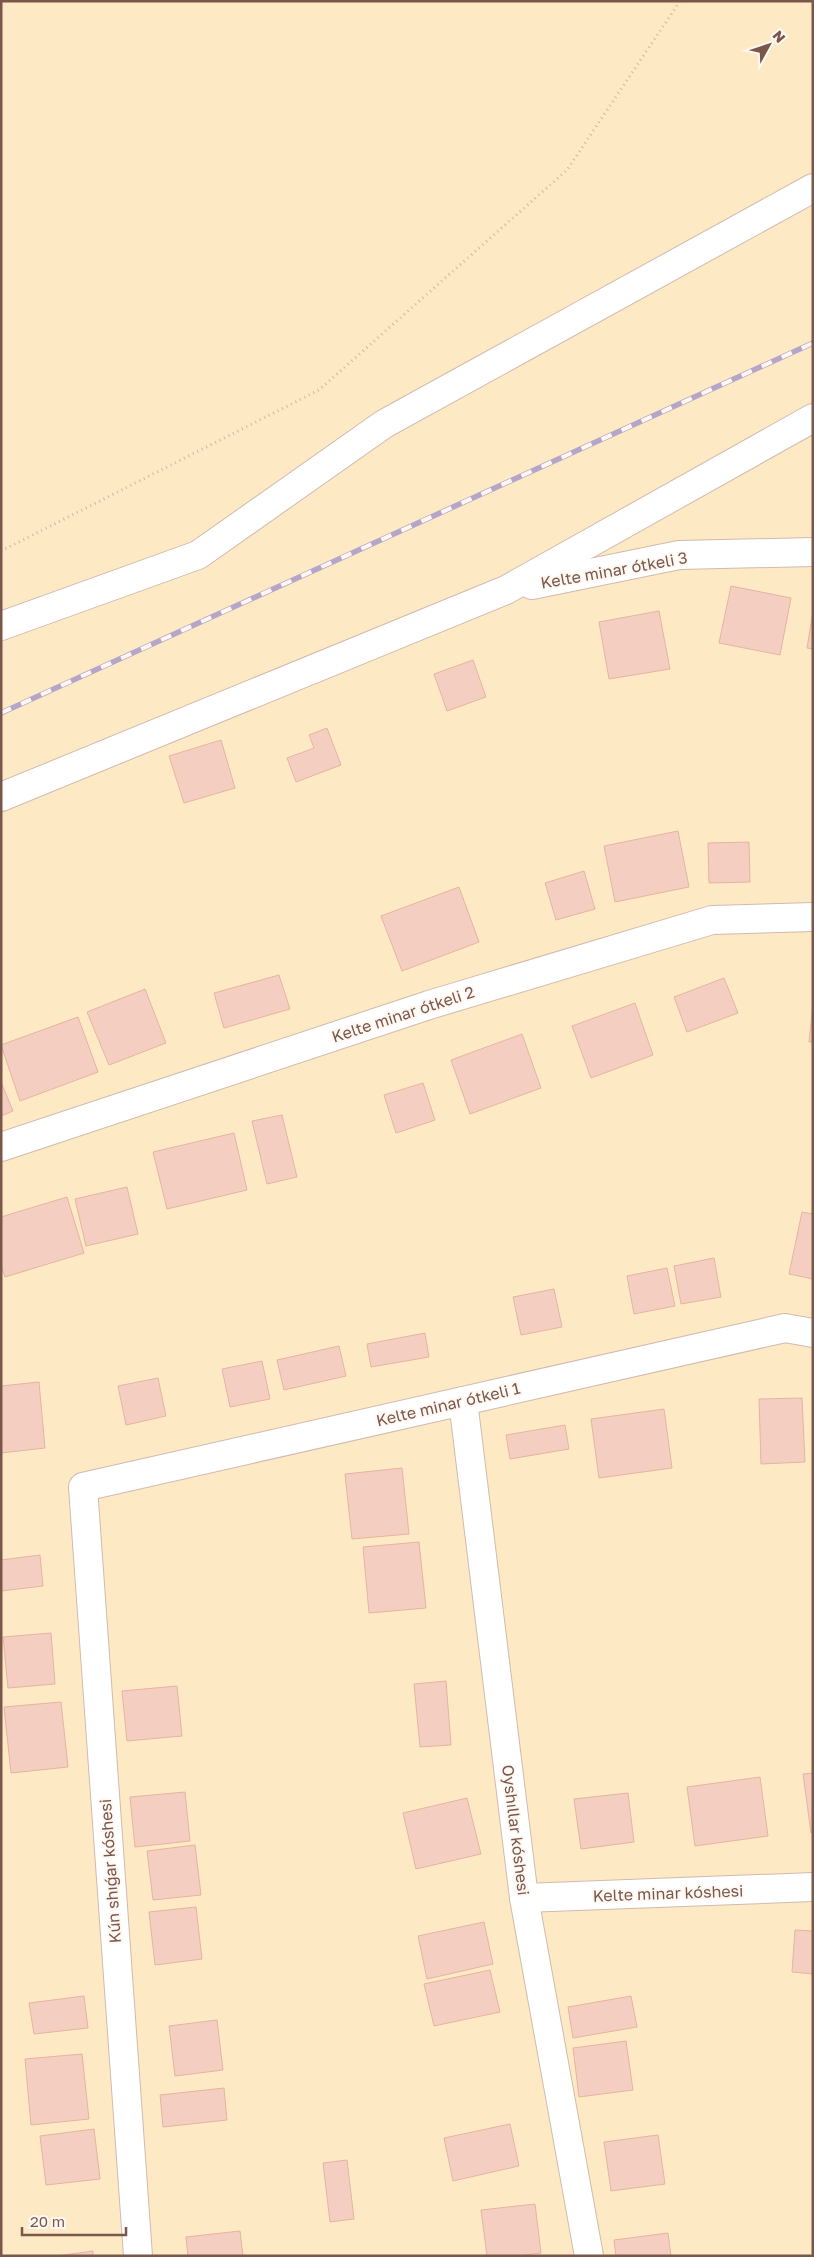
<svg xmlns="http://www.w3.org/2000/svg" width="814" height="2257" font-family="'Golos Text',sans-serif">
<rect width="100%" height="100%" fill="#fdf4ea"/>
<rect fill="#fdeac5" x="1" y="1" width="812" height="2255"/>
<g fill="#f4cfc1" stroke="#e7b3a0">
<path d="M731,586L791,598L780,655L719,643Z"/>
<path d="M659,611L670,669L609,679L599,622Z"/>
<path d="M813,612V649L807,648Z"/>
<path d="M473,660L486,697L447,711L434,674Z"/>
<path d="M327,728L341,765L296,782L287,758L314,748L309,735Z"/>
<path d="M221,740L235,788L184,803L169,756Z"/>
<path d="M678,831L689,887L615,902L604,846Z"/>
<path d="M749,842L750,882L709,883L708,843Z"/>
<path d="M584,871L595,909L556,920L545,883Z"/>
<path d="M459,887L479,942L402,971L381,916Z"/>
<path d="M279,975L290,1009L224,1028L214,993Z"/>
<path d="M724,978L738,1013L687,1032L674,997Z"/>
<path d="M145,989L166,1043L109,1065L87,1012Z"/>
<path d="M635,1003L653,1055L591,1078L572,1026Z"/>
<path d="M813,1005V1042H809Z"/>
<path d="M78,1017L98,1072L20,1101L1,1045Z"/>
<path d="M522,1034L541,1088L470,1114L451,1060Z"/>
<path d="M1,1082L13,1111L1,1116Z"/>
<path d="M423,1083L435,1120L396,1133L384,1095Z"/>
<path d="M282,1115L297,1177L267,1184L252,1121Z"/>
<path d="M234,1133L247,1190L167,1209L153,1152Z"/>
<path d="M127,1187L138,1234L86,1246L75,1199Z"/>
<path d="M67,1197L84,1253L5,1277L1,1265V1217Z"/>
<path d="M802,1212L813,1214V1279L789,1274Z"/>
<path d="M714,1258L721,1297L681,1304L674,1266Z"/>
<path d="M667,1268L675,1306L634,1314L627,1276Z"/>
<path d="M554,1289L562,1327L521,1335L513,1297Z"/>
<path d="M425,1333L429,1357L371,1367L367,1344Z"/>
<path d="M339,1346L346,1376L284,1390L277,1360Z"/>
<path d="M262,1361L270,1399L230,1407L222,1369Z"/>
<path d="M158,1378L166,1416L126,1425L118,1386Z"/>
<path d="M39,1382L45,1448L1,1453V1386Z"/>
<path d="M802,1398L805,1462L761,1464L759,1399Z"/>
<path d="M664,1409L672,1468L599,1478L591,1419Z"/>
<path d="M565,1425L569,1449L510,1459L506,1435Z"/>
<path d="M402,1468L409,1534L352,1539L345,1474Z"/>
<path d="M419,1542L426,1608L369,1613L363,1547Z"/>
<path d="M40,1555L43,1586L1,1591V1560Z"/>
<path d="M51,1633L55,1684L8,1688L3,1637Z"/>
<path d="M446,1681L451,1745L420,1747L414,1684Z"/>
<path d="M177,1686L182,1736L127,1741L122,1691Z"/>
<path d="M61,1702L68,1767L11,1773L4,1707Z"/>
<path d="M813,1773V1833H811L803,1774Z"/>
<path d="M760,1777L768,1836L695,1846L687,1787Z"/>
<path d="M185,1792L190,1841L135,1847L130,1797Z"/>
<path d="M628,1793L634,1842L581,1849L574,1799Z"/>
<path d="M467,1798L481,1854L416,1869L403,1813Z"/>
<path d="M195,1845L201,1895L153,1900L147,1851Z"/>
<path d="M196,1907L202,1959L155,1965L149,1912Z"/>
<path d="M484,1922L493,1964L427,1979L418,1936Z"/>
<path d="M795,1930L813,1931V1974L792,1972Z"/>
<path d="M490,1970L500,2012L434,2026L424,1984Z"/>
<path d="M84,1996L88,2028L34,2034L29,2003Z"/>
<path d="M631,1996L637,2027L573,2038L568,2007Z"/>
<path d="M217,2020L223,2070L175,2076L169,2026Z"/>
<path d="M626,2041L633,2090L579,2097L573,2048Z"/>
<path d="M82,2054L89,2119L31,2125L25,2059Z"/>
<path d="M224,2088L227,2120L163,2127L160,2095Z"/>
<path d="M510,2124L519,2166L453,2181L444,2138Z"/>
<path d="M94,2129L100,2179L46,2185L40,2136Z"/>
<path d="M658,2135L665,2184L611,2191L604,2142Z"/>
<path d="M347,2160L354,2219L330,2222L323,2163Z"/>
<path d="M535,2204L541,2253L518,2256H487L481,2210Z"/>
<path d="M240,2231L243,2256H188L186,2237Z"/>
<path d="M668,2233L671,2256H616L614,2240Z"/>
<path d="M93,2251V2256H56Z"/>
</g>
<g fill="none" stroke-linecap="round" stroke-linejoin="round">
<g stroke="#d1baae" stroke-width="30">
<g id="minor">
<path d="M532,585L679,555L813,552"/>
<path d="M1,626L198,555L384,424L813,188"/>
<path d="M1,797L506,590L813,418"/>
<path d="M1,1147L429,1005L712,920L813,917"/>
<path d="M463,1401L524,1898L589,2256"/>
<path d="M524,1898L813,1887"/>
<path d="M138,2256L83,1487L785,1328L813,1333"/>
</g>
</g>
<path stroke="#dab2a3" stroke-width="3" stroke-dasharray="1 4" stroke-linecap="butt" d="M1,551L319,390L567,170L680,1"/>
<use href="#minor" stroke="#fff" stroke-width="28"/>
<g stroke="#b5a6c9" stroke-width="5.5">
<path id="rail" d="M1,713L813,343"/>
</g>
<use href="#rail" stroke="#fff8f2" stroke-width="4" stroke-dasharray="11" stroke-linecap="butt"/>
</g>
<g text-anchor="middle" stroke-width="4" stroke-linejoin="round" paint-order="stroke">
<g font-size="16" fill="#7a574b" stroke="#fff8f2">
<text transform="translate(614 570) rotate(-10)" y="6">Kelte minar ótkeli 3</text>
<text transform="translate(403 1014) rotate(-18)" y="6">Kelte minar ótkeli 2</text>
<text transform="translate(448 1404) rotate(-13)" y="6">Kelte minar ótkeli 1</text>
<text transform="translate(516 1830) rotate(83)" y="6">Oyshıllar kóshesi</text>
<text transform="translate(110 1871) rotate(-94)" y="6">Kún shıǵar kóshesi</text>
<text transform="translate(668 1893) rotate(-2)" y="6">Kelte minar kóshesi</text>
</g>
</g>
<rect width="814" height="2257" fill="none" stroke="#7a574b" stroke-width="5"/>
<g transform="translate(769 45) rotate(50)" stroke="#fff8f2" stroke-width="4" paint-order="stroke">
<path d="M0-4L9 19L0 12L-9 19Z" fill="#7a574b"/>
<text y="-8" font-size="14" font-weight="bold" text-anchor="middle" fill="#7a574b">N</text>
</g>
<path d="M22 2227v8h104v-8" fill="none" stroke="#7a574b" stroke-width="2.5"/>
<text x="30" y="2227" font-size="15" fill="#7a574b" stroke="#fff8f2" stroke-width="4" paint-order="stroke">20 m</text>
</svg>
